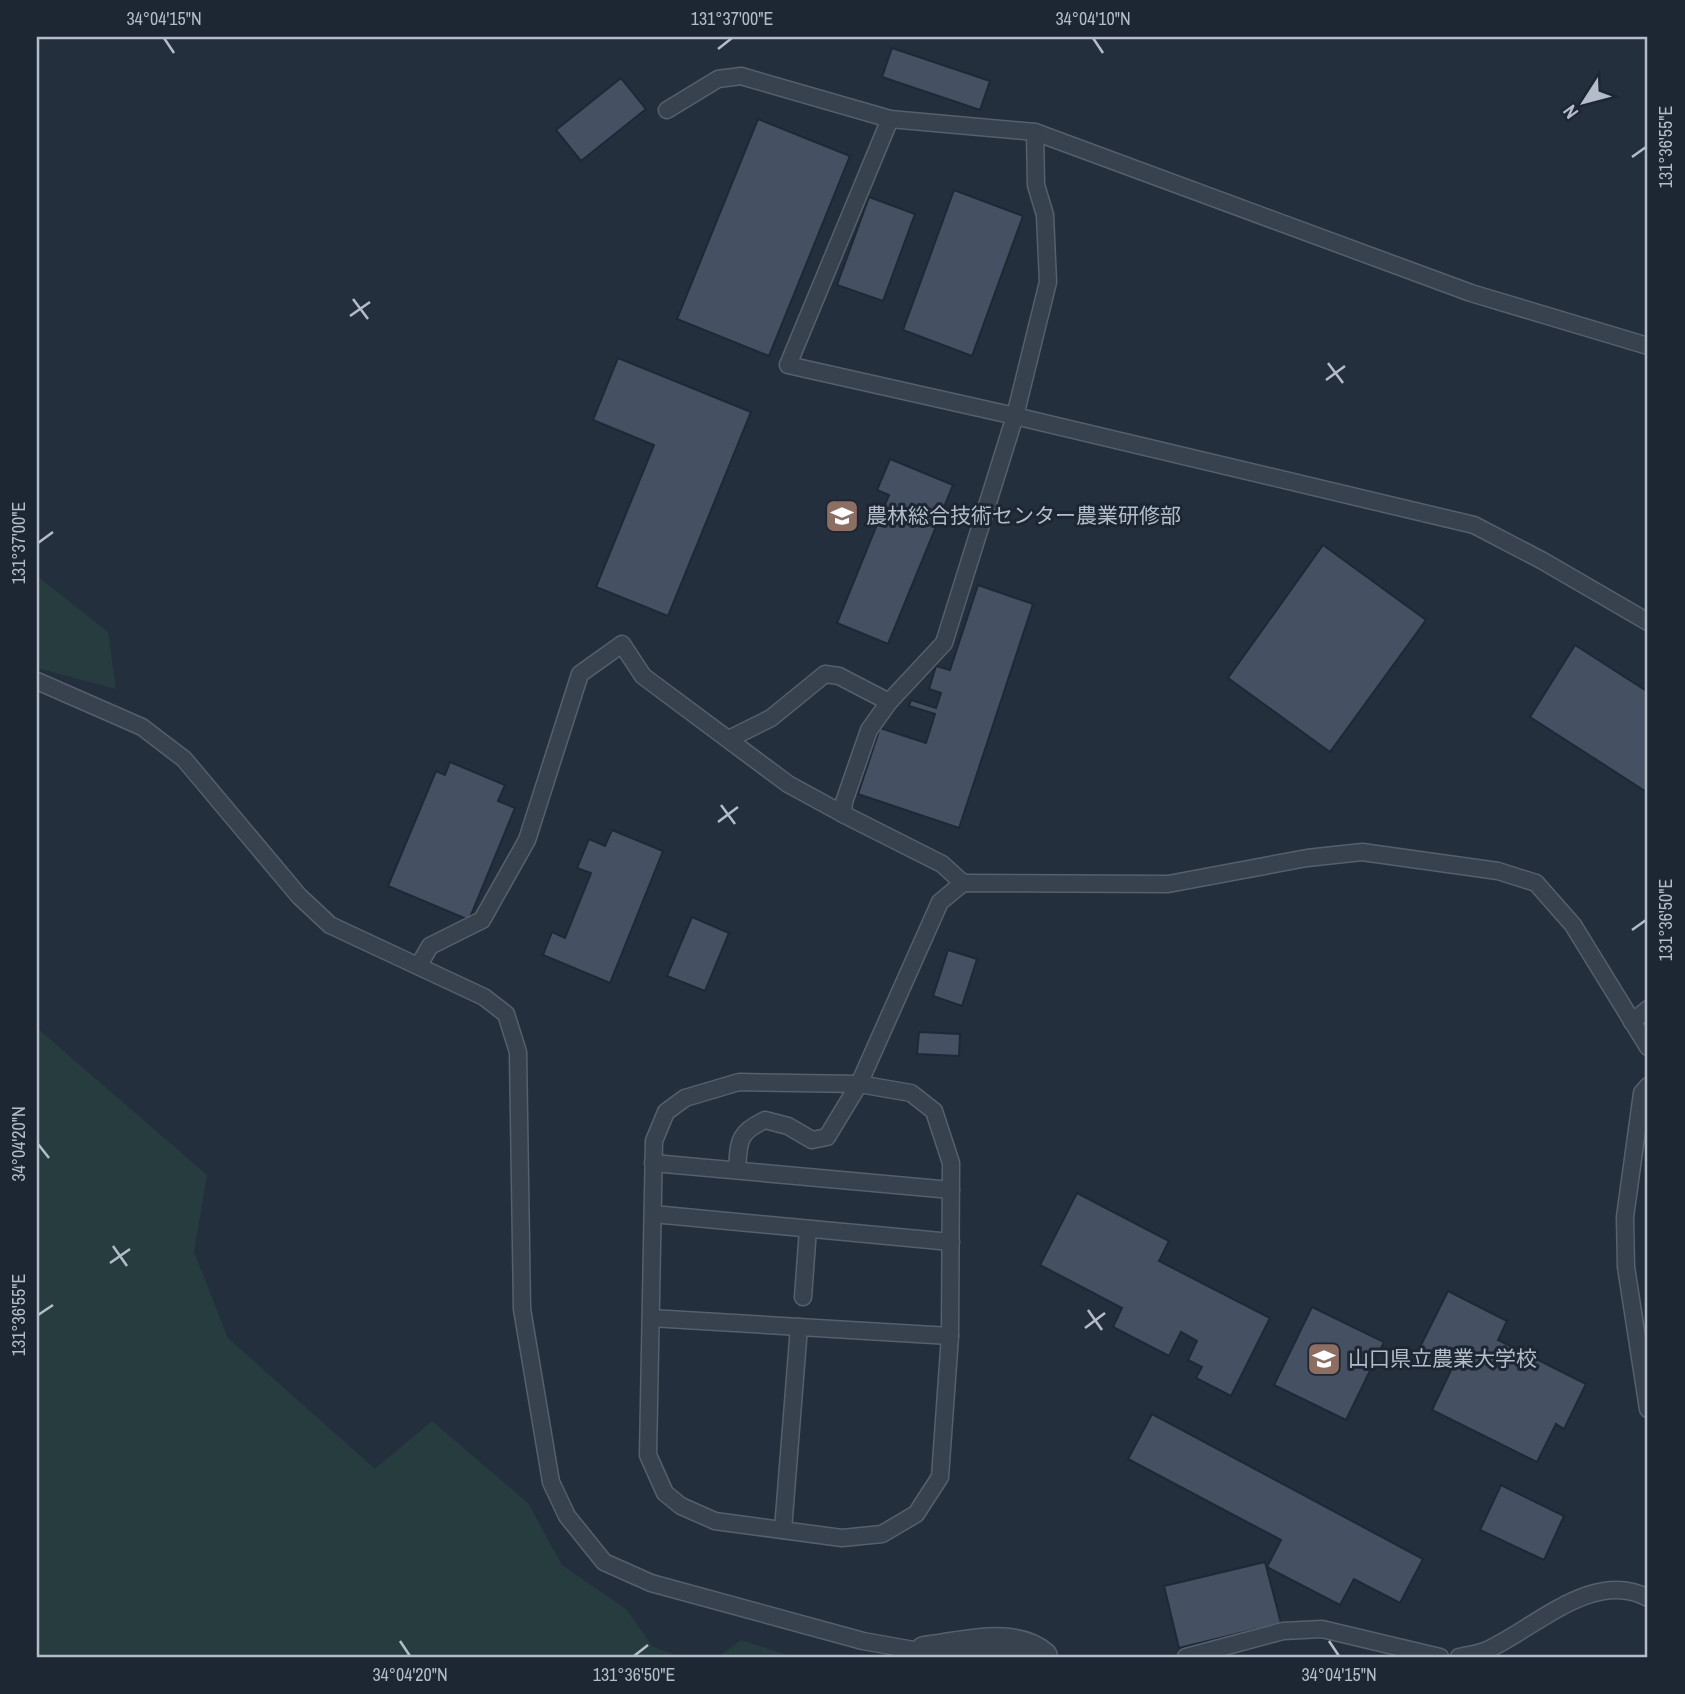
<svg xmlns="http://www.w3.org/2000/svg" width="1685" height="1694" font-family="'Archivo Narrow','Noto Sans JP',sans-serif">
<rect width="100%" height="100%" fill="#242f3e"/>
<g fill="#263c3f">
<path d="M37,576L108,632L116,689L37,668Z"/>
<path d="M37,1028L207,1175L194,1252L228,1338L375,1469L432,1421L528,1503L562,1565L626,1609L653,1647L682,1657H37Z"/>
<path d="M741,1640L794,1657H718Z"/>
</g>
<g fill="#455162" stroke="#1f2835" stroke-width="2">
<path d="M892,48L990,81L980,110L882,77Z"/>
<path d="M621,78L646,109L581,161L556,130Z"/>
<path d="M758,119L850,156L769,356L677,319Z"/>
<path d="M954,190L1023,216L972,356L903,330Z"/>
<path d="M869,197L915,214L883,301L837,285Z"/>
<path d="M618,358L751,412L668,616L596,587L654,445L593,420Z"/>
<path d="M890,459L953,485L888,644L837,623L889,495L877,490Z"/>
<path d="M1323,545L1426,620L1330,752L1228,678Z"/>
<path d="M978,585L1033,604L959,828L858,794L880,728L926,743L935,714L909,706L911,700L936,708L941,693L929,689L936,666L950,670Z"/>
<path d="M1575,645L1648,692V793L1530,717Z"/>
<path d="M450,762L505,785L498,801L515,808L469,920L388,886L436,771L445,775Z"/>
<path d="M612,830L663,851L610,983L543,955L552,932L565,938L591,873L577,868L589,839L605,846Z"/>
<path d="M692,917L729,933L705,991L667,976Z"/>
<path d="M948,950L977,959L962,1006L933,996Z"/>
<path d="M919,1032L960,1034L959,1056L917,1054Z"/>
<path d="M1077,1193L1169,1241L1159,1261L1270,1318L1231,1396L1196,1378L1202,1367L1188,1360L1197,1341L1181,1332L1169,1356L1113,1327L1122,1308L1040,1265Z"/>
<path d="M1448,1291L1507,1321L1498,1340L1586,1384L1564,1429L1556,1424L1537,1462L1432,1410L1454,1364L1420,1347Z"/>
<path d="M1312,1307L1384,1342L1346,1420L1274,1385Z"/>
<path d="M1152,1414L1423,1559L1400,1603L1354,1579L1340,1605L1267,1567L1281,1540L1128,1459Z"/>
<path d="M1501,1485L1564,1516L1544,1560L1480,1530Z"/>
<path d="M1265,1562L1281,1623L1179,1648L1164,1586Z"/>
</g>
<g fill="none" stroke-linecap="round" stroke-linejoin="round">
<g stroke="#565f6c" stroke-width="19">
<g id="service">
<path d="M667,110L718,79L741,76L890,119L1035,132L1471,293L1648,346"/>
<path d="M890,119L788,365L1015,416L1474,525L1543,561L1648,622"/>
<path d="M37,681L142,727L184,759L299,896L330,925L484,997L506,1014L518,1052L522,1309L551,1482L567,1516L604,1562L651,1583L863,1641L925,1652"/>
<path d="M729,739L771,718L825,674L839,676L889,702"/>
<path d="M963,883L942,864L843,814L844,802L869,730L889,702L944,643L1015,416L1048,282L1045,215L1036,185L1035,132"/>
<path d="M419,965L430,946L482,920L527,840L580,674L622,644L643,676L788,784L843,814"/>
<path d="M1632,1022L1648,1009"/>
<path d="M739,1082L859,1084L911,1093L934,1111L951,1163L950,1336L940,1477L916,1514L882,1534L842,1538L715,1521L681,1506L665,1493L648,1455L654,1141L666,1112L685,1098Z"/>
<path d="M1648,1086L1642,1093L1625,1217L1626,1267L1648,1409"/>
<path d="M653,1163L951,1190"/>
<path d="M737,1170C739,1142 737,1133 765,1120L788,1126L812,1140L827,1137L859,1084L940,902L963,883L1168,884L1307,858L1362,852L1498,871L1536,883L1573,925L1648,1047"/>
<path d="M653,1214L951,1242"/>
<path d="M803,1297L808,1229"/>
<path d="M651,1318L950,1336"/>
<path d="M783,1530L799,1327"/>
<path d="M1186,1657L1283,1631L1322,1629L1440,1657"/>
<path d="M1459,1657C1467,1655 1477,1654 1485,1651C1533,1630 1593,1568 1648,1598"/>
</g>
</g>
<g stroke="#565f6c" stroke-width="33">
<path id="minor" d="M925,1652C960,1648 1012,1632 1042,1657"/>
</g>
<use href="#service" stroke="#38414e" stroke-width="16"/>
<use href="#minor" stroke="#38414e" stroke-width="30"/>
</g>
<path fill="none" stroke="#b4bcc9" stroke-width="2.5" d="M164,38L174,53M1093,38L1103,53M718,49L732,38M1632,157L1646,147M353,299L368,319M350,316L370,302M1328,363L1343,383M1326,380L1345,366M38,543L53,532M721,805L735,824M718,822L738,807M1632,930L1646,920M38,1144L49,1158M113,1246L127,1266M110,1263L130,1249M1088,1310L1102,1330M38,1315L53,1305M1085,1328L1105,1313M400,1641L410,1656M1329,1641L1339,1656M634,1656L648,1645"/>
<defs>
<g id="university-square" transform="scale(1.75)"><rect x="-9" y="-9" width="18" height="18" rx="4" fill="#8d6e63" stroke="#1d2633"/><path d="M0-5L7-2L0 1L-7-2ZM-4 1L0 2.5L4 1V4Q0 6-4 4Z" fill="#fff"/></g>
</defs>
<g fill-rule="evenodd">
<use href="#university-square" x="842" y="516"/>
<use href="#university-square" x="1324" y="1359"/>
</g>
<g text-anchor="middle" stroke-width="6" stroke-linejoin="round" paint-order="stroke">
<g font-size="21" fill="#b4bcc9" stroke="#1d2633" text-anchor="start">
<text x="866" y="523">農林総合技術センター農業研修部</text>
<text x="1348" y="1366">山口県立農業大学校</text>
</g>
</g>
<rect width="1685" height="1694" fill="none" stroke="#1d2633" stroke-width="77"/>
<g transform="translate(1584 102) rotate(234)" stroke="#1d2633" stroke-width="5" paint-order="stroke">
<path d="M0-5L12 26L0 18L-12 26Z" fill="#b4bcc9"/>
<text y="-10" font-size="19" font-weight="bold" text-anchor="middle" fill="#b4bcc9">N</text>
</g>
<rect x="38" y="38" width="1608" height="1618" fill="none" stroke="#b4bcc9" stroke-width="2.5"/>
<g font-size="18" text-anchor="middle" fill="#b4bcc9">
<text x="164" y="25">34°04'15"N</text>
<text x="732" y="25">131°37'00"E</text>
<text x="1093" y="25">34°04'10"N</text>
<text transform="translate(1666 147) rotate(-90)" y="6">131°36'55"E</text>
<text transform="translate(19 543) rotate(-90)" y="6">131°37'00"E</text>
<text transform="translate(1666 920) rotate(-90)" y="6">131°36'50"E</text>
<text transform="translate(19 1144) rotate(-90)" y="6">34°04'20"N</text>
<text transform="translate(19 1315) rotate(-90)" y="6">131°36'55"E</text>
<text x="410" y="1681">34°04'20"N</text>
<text x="634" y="1681">131°36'50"E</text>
<text x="1339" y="1681">34°04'15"N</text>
</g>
</svg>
